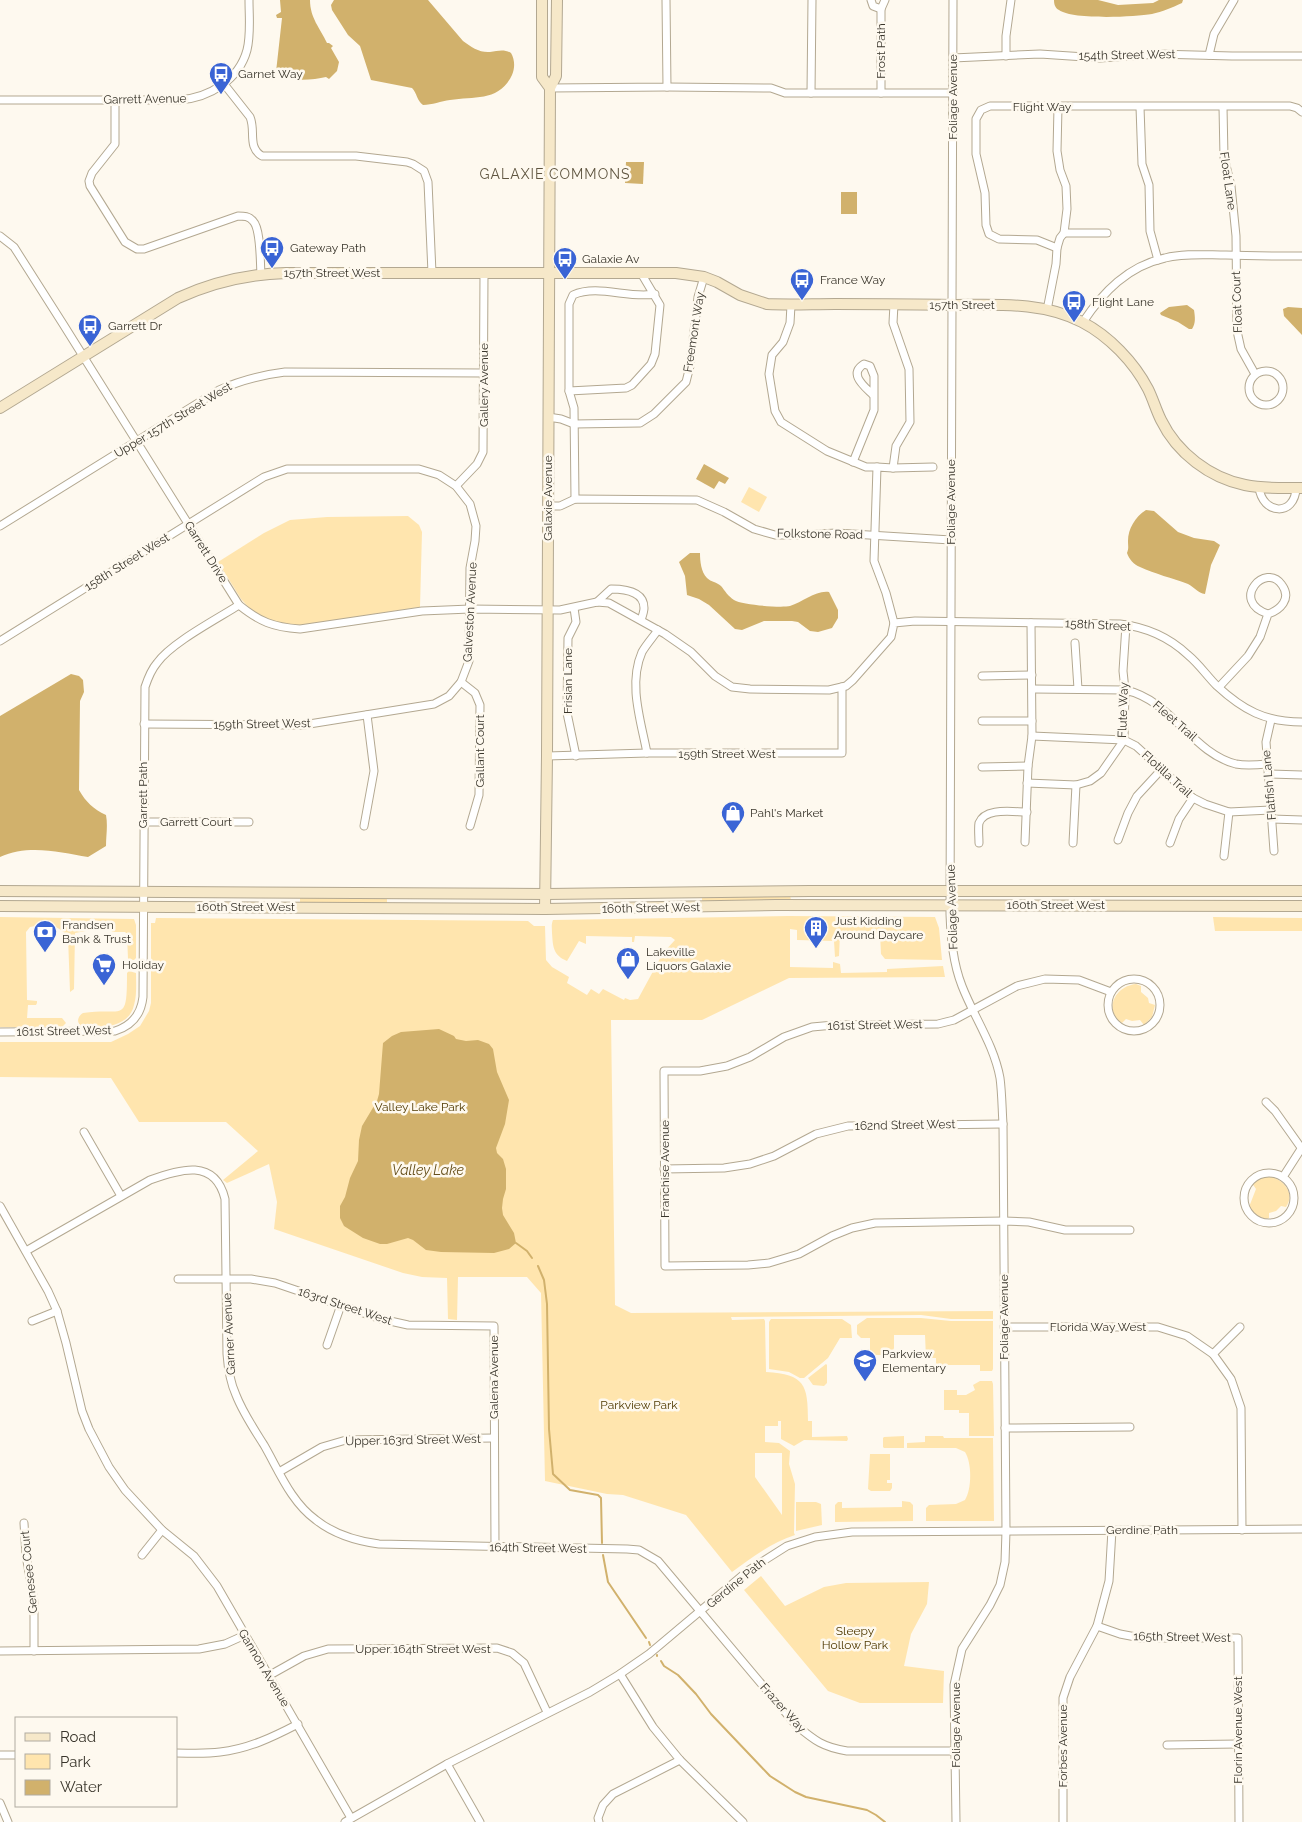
<svg xmlns="http://www.w3.org/2000/svg" width="1302" height="1822" font-family="Raleway,sans-serif">
<rect width="100%" height="100%" fill="#fef9ef"/>
<g fill="#ffe5ae" fill-rule="evenodd">
<path d="M749,487L767,497L759,512L741,502Z"/>
<path d="M408,516L419,525L422,532L420,607L303,625H283L264,619L252,611L241,599L218,562L264,533L290,520L327,517Z"/>
<path d="M790,895L791,900L702,903V898Z"/>
<rect x="300" y="898" width="87" height="5"/>
<path d="M788,916L935,917L939,928L942,960L885,959L881,954L880,933H840L839,956L835,957L834,941L797,940V930L790,929V967L833,968V962L840,964L841,973L887,972V969L943,966L945,977L789,978L702,1020H611L615,1305L631,1313L993,1311V1319H951L921,1315L731,1317L732,1320L764,1319L765,1321L766,1372C805,1374 808,1385 808,1421H812V1437L847,1436L848,1439L847,1441L804,1440L794,1446L781,1439V1421H778V1426H765V1442L779,1443L790,1451L789,1464L795,1484L794,1533L795,1535C771,1543 752,1557 732,1572L686,1515L623,1495L607,1494L545,1481L541,1293L527,1277H458L457,1320L448,1319L447,1278L422,1277L403,1273L274,1229L277,1202L269,1164L227,1183L223,1180L258,1151L226,1122H139L111,1078L0,1077V1042H111L128,1034L140,1026L149,1011L151,1003V923H155L156,918L528,921L534,926H545L546,960L552,967L569,977L567,983L587,995L591,989L599,994L603,989L624,1000L625,998L630,1000L638,999L663,953L675,940L671,937L635,936L634,942H632V937L586,936V944L579,941L567,961C553,955 553,947 552,933C552,928 551,925 553,920ZM755,1453H782V1515L755,1477Z"/>
<path d="M0,917L134,919L136,925V958L134,960L128,959L127,934L125,932H112L110,926H87L86,931L75,933L74,989L70,992L68,936C56,924 47,924 30,927L26,932L27,1000L37,1001V1003L36,1005H28L27,1018H62L66,1023L62,1027H0Z"/>
<path d="M1213,917L1302,918V931H1215Z"/>
<path d="M129,971L136,973C136,984 137,995 134,1005C129,1028 100,1029 81,1026C76,1022 78,1016 83,1013C124,1007 127,1025 127,973Z"/>
<path d="M1136,984L1141,986V992L1148,998L1149,1003L1155,1005L1152,1017L1144,1025L1140,1020L1132,1021L1126,1019L1122,1023C1103,1010 1115,986 1136,984Z"/>
<path d="M1269,1176C1283,1179 1296,1193 1286,1207L1281,1206L1276,1211L1269,1213V1218L1266,1219L1255,1215L1249,1207L1256,1189L1252,1183L1260,1178Z"/>
<path d="M867,1318H921L951,1321H993V1369L992,1371H980V1365H936V1358H926L925,1335H894V1348L891,1355H872L870,1353V1338H861L857,1334V1325Z"/>
<path d="M771,1319H842L851,1325L852,1338H840L828,1358L804,1378H800L789,1372L769,1369V1322Z"/>
<path d="M826,1364L827,1365V1383L824,1386L813,1385L808,1378Z"/>
<path d="M980,1381H992L993,1384L994,1436H969V1413H959V1410H944V1390H957V1395H966L975,1390L973,1385Z"/>
<path d="M904,1436V1448H884L883,1447V1438L884,1437Z"/>
<path d="M925,1436H943L944,1438H993L994,1521H926V1508L929,1505L956,1504L965,1500C972,1489 972,1463 965,1452L956,1448H907V1443L925,1442Z"/>
<path d="M870,1454H890V1480H887V1483H892V1488L890,1491H871L868,1489Z"/>
<path d="M902,1501L910,1502L913,1505V1521L835,1522V1505L838,1502H842V1508L902,1507Z"/>
<path d="M796,1502H816L821,1504L822,1525L796,1531Z"/>
<path d="M761,1576L785,1606L824,1587L846,1583L929,1582L927,1604L911,1634L904,1666L944,1671L943,1703H860L828,1691L744,1590Z"/>
</g>
<g fill="#d1b16c">
<path d="M280,0H310C310,18 320,28 327,43H329L333,46L331,48L339,62L337,71L329,79L326,77C312,80 288,83 276,72L282,18H277L276,15L281,12Z"/>
<path d="M334,0H428L463,41C471,47 480,53 490,52C498,51 504,49 511,53C515,60 515,68 512,75C499,102 475,96 450,100C441,101 432,105 423,105C417,101 417,93 412,88L371,80L360,46L348,35L332,10L331,5Z"/>
<path d="M1054,0H1098L1118,5L1153,3L1159,0H1183L1182,3C1173,7 1162,12 1152,14C1134,17 1073,20 1059,10C1055,8 1054,4 1054,0Z"/>
<path d="M626,162H644L643,184L625,183Z"/>
<rect x="841" y="192" width="16" height="22"/>
<path d="M1187,305L1194,310C1195,317 1196,323 1192,329H1189L1178,322L1161,315L1160,313L1169,307Z"/>
<path d="M1288,307L1302,308V335L1284,316L1283,309Z"/>
<path d="M704,464L729,478L725,484L719,481L714,489L696,479Z"/>
<path d="M1146,510L1154,511L1178,532L1194,538L1214,541L1220,545L1211,565L1205,594C1198,593 1194,587 1188,584C1172,578 1155,574 1140,567C1134,565 1129,559 1127,553C1129,548 1128,547 1128,541C1128,529 1135,517 1146,510Z"/>
<path d="M690,553H700C700,561 701,572 707,578C711,582 717,582 721,586C725,591 728,596 734,600C742,605 781,608 790,606C803,602 816,590 829,592L838,610V618L832,628L818,632L810,631L798,622L792,621H764L742,630L735,629L709,605L699,599L687,595L685,576L679,562Z"/>
<path d="M71,674L79,676L83,680L84,692L80,701L79,790C86,802 93,809 106,815C108,826 106,835 106,846L88,857C60,852 28,844 0,857V716Z"/>
<path d="M439,1029L454,1036L456,1039L466,1041L478,1040L489,1044L493,1049L497,1072L509,1100L505,1124L496,1148L497,1153L503,1159L506,1169V1189L503,1199L502,1208L503,1215L514,1233L516,1243L509,1249L494,1253L441,1252L426,1250L413,1240L408,1238L387,1244H380L363,1238L344,1226L340,1218V1206L345,1197L350,1178L358,1161L359,1140L362,1126L377,1101L379,1094L383,1043L392,1036L401,1032Z"/>
</g>
<g fill="none" stroke-linecap="round" stroke-linejoin="round">
<g stroke="#d1b16c" stroke-width="2">
<path d="M516,1243L527,1251L532,1258"/>
<path d="M538,1266L544,1280L547,1304L549,1429L553,1474L570,1490L598,1495L601,1498L602,1543"/>
<path d="M603,1555L608,1582L646,1638"/>
<path d="M649,1642L650,1645"/>
<path d="M657,1655V1656"/>
<path d="M661,1661L664,1666L678,1675L696,1694L711,1714L770,1776L795,1792L806,1797L867,1810L876,1815L885,1822"/>
</g>
<g stroke="#b3a891" stroke-width="9">
<g id="street">
<path d="M871,0L873,6L881,9"/>
<path d="M953,0L950,914C951,939 953,963 962,986C974,1017 994,1045 1000,1078C1002,1093 1002,1109 1003,1124L1006,1531L1005,1562L1000,1585L990,1605L962,1649L954,1685L956,1822"/>
<path d="M1209,55L1214,34L1234,0"/>
<path d="M1006,56V36L1011,0"/>
<path d="M953,58L1040,54L1100,58L1157,54L1232,56H1302"/>
<path d="M224,84L250,117C256,131 247,147 262,156H356L407,162L413,164L424,171L428,182L432,273"/>
<path d="M667,87L771,88L785,93H953"/>
<path d="M550,88L667,87L666,0"/>
<path d="M811,93L812,0"/>
<path d="M881,93V9L885,0"/>
<path d="M0,100H179C209,98 239,80 247,50C251,34 249,17 249,0"/>
<path d="M115,100V144L92,173L89,181L90,186L125,242L137,249H144L238,216C244,216 249,216 253,221C261,229 260,262 261,274"/>
<path d="M1140,107L1142,164L1149,185L1150,231L1158,260"/>
<path d="M1223,107L1224,157L1231,186L1236,236L1237,331L1241,349L1255,374"/>
<path d="M1064,233H1107"/>
<path d="M0,236L14,247L63,324L239,605C260,622 273,627 300,629L422,611L470,609L560,610L597,602L609,603L665,634L691,652L715,676L732,687L750,689L829,690L846,686L853,680L891,637L894,623L915,621L1120,624C1145,627 1169,637 1188,655C1199,664 1207,676 1217,686C1243,710 1265,722 1302,722"/>
<path d="M1057,248L1037,240L999,239L989,234L986,225L985,193L976,154V119L981,110L990,106H1290L1297,108L1302,112"/>
<path d="M894,304L893,323L909,369L910,422L896,446L893,468L877,467L874,561L886,593L894,623"/>
<path d="M791,305L790,323L783,342L772,355L769,374L775,411L781,422L827,451L866,467H877"/>
<path d="M1047,310L1056,264L1057,248L1060,238L1064,233L1067,209L1066,186L1060,170L1057,151L1058,107"/>
<path d="M1083,322C1103,292 1128,266 1165,258C1184,253 1206,255 1226,255C1251,256 1277,256 1302,256"/>
<circle cx="1266" cy="388" r="17"/>
<path d="M569,391L626,388L632,385L651,364L655,354L660,305L641,273"/>
<path d="M548,417L561,419L574,424L640,423L654,414L686,382L690,366L698,297L704,277"/>
<path d="M853,462L874,410V376L870,366L864,364C848,374 864,386 873,395"/>
<path d="M893,468L933,467"/>
<path d="M456,486L477,464L483,452L484,274"/>
<path d="M1259,487C1262,515 1295,517 1296,488"/>
<path d="M575,499L574,408L569,391V304L573,295C598,284 629,299 655,294"/>
<path d="M548,506H560L575,499L697,500L724,512L754,529L775,535H804L836,533L951,540"/>
<path d="M0,526L219,390C241,380 261,375 285,372L484,373"/>
<path d="M597,602L611,589C624,589 644,591 644,608C644,612 642,617 641,620"/>
<path d="M574,608L576,622L568,638L567,713L576,756"/>
<path d="M0,641L264,477L287,469H419L439,475L456,486L470,504L476,526L475,541L470,568L469,661L461,682L449,696L434,704L303,725L144,724"/>
<path d="M1075,643L1078,689"/>
<path d="M982,676L1032,675"/>
<path d="M461,682L475,693L480,705L479,795L470,826"/>
<path d="M1219,687L1248,656L1260,637L1268,614C1280,610 1292,599 1282,585C1266,561 1229,601 1268,614"/>
<path d="M1033,689L1125,690C1172,700 1192,753 1236,764C1246,766 1257,765 1267,764"/>
<path d="M1271,720L1266,742L1274,851"/>
<path d="M982,721H1032"/>
<path d="M1032,736L1124,740L1136,746L1193,798L1205,804L1229,812L1271,810"/>
<path d="M647,753C641,721 628,684 642,652C646,645 653,637 658,630"/>
<path d="M547,756L647,753H842V687"/>
<path d="M982,767L1028,766"/>
<path d="M1268,774L1302,775"/>
<path d="M1027,783L1076,785L1090,781L1101,773L1124,740L1125,690L1123,671L1126,625"/>
<path d="M1272,819L1302,820"/>
<path d="M143,822H249"/>
<path d="M364,826L374,771L367,715"/>
<path d="M1118,840L1128,813L1137,796L1161,770"/>
<path d="M1025,842L1028,766L1032,736L1031,623"/>
<path d="M979,843C979,837 978,828 979,823C985,807 1013,812 1027,812"/>
<path d="M1073,843L1076,785"/>
<path d="M1170,843L1179,819L1193,798"/>
<path d="M1224,856L1229,812"/>
<circle cx="1134" cy="1005" r="26"/>
<path d="M1111,992L1079,980L1045,979L1017,986L954,1020L938,1024L834,1025L812,1027L784,1037L750,1057L727,1066L700,1071H664L665,1266L748,1265L769,1263L799,1254L832,1236L852,1228L875,1223L1004,1221L1029,1222L1065,1230H1130"/>
<path d="M0,1032L115,1031C131,1026 141,1015 143,997L145,687C148,678 151,670 157,663C171,643 217,619 239,605"/>
<path d="M1266,1102L1275,1111L1302,1149"/>
<path d="M84,1132L121,1196"/>
<path d="M664,1169L724,1168L750,1164L774,1156L816,1134L848,1126L1003,1124"/>
<circle cx="1269" cy="1198" r="25"/>
<path d="M1283,1177L1301,1149"/>
<path d="M0,1206L48,1291L57,1311L66,1343L82,1411L89,1429L109,1467L125,1490L162,1530L194,1556L217,1586L351,1818"/>
<path d="M26,1251L150,1180C180,1169 215,1158 225,1199L227,1354C228,1368 230,1382 236,1395C243,1413 254,1429 264,1445C279,1471 291,1502 316,1520C335,1535 356,1541 379,1544L627,1549L639,1550L658,1561L796,1725C815,1741 823,1747 847,1751H955"/>
<path d="M178,1279H251L275,1283L381,1319L408,1325L494,1326L495,1548"/>
<path d="M32,1321L57,1311"/>
<path d="M1004,1327H1158L1187,1336L1213,1354L1231,1379L1241,1408L1242,1530"/>
<path d="M327,1345L341,1305"/>
<path d="M1213,1354L1240,1327"/>
<path d="M1005,1428L1130,1427"/>
<path d="M279,1472L322,1447L346,1440L494,1438"/>
<path d="M24,1523L26,1555L34,1602V1651"/>
<path d="M142,1555L162,1530"/>
<path d="M1097,1626L1120,1634L1141,1638H1238L1239,1822"/>
<path d="M0,1651L199,1649L225,1644L245,1635"/>
<path d="M620,1674L653,1727L680,1760L743,1822"/>
<path d="M270,1675L304,1656L328,1649L497,1648L512,1653L524,1663L547,1712"/>
<path d="M1167,1745L1238,1744"/>
<path d="M176,1753C191,1753 206,1754 220,1752C248,1749 273,1737 298,1724"/>
<path d="M0,1755H16"/>
<path d="M447,1764L480,1822"/>
<path d="M0,1803L8,1822"/>
<path d="M345,1822L447,1764L590,1692L620,1674L649,1654L749,1570L787,1546L815,1537L852,1532L1302,1529"/>
<path d="M599,1822L598,1818L603,1805L613,1794L680,1760"/>
<path d="M1063,1822V1698L1070,1677L1097,1626L1109,1581L1112,1530"/>
</g>
</g>
<g stroke="#b3a891" stroke-width="12">
<g id="secondary">
<path d="M542,0V77L550,88"/>
<path d="M0,408L178,298C213,282 247,274 286,273H676L704,277L717,282L740,295L767,304C789,305 812,304 835,304C874,304 913,304 952,305C996,305 1042,301 1082,322C1109,336 1134,362 1148,389C1153,399 1156,410 1161,420C1177,453 1210,478 1245,485C1264,489 1283,488 1302,488"/>
<path d="M0,891L546,894L810,891H1302"/>
<path d="M0,906L545,909L776,905L1302,906"/>
<path d="M545,909L547,756L550,88L556,76L557,0"/>
</g>
</g>
<use href="#street" stroke="#fff" stroke-width="7"/>
<use href="#secondary" stroke="#f6e8c9" stroke-width="10"/>
</g>
<defs>
<g id="bus-pin" transform="scale(1.25)"><path d="M0 17L-7.5 6A9.5 9.5 0 1 1 7.5 6Z" fill="#3a64d5" stroke="#fef9ef"/><path d="M-5-6H5V4H4V6H2V4H-2V6H-4V4H-5ZM-3.5-4V0h7V-4ZM-3.5 1.2v1.5H-2V1.2ZM2 1.2v1.5H3.5V1.2Z" fill="#fff"/></g>
<g id="shop-pin" transform="scale(1.25)"><path d="M0 17L-7.5 6A9.5 9.5 0 1 1 7.5 6Z" fill="#3a64d5" stroke="#fef9ef"/><path d="M-5-2.5h2.3a2.7 3.5 0 0 1 5.4 0H5L5.5 6h-11ZM-1.5-2.5h3a1.5 2.3 0 0 0-3 0Z" fill="#fff"/></g>
<g id="building-pin" transform="scale(1.25)"><path d="M0 17L-7.5 6A9.5 9.5 0 1 1 7.5 6Z" fill="#3a64d5" stroke="#fef9ef"/><path d="M-4-6H4V6H1V3H-1V6H-4ZM-2.5-4.3h1.7v1.8h-1.7ZM.8-4.3h1.7v1.8H.8ZM-2.5-1h1.7V.8h-1.7ZM.8-1h1.7V.8H.8Z" fill="#fff"/></g>
<g id="bank-pin" transform="scale(1.25)"><path d="M0 17L-7.5 6A9.5 9.5 0 1 1 7.5 6Z" fill="#3a64d5" stroke="#fef9ef"/><path d="M-6-4H6V4H-6ZM0-2.3a2.3 2.3 0 1 0 0 4.6a2.3 2.3 0 1 0 0-4.6Z" fill="#fff"/></g>
<g id="supermarket-pin" transform="scale(1.25)"><path d="M0 17L-7.5 6A9.5 9.5 0 1 1 7.5 6Z" fill="#3a64d5" stroke="#fef9ef"/><path d="M-6-5.5h2.5l.6 2H6L4.5 2H-2.5L-4.4-4H-6ZM-1.5 3.2a1.3 1.3 0 1 0 .1 0ZM3 3.2a1.3 1.3 0 1 0 .1 0Z" fill="#fff"/></g>
<g id="school-pin" transform="scale(1.25)"><path d="M0 17L-7.5 6A9.5 9.5 0 1 1 7.5 6Z" fill="#3a64d5" stroke="#fef9ef"/><path d="M0-5L7-2L0 1L-7-2ZM-4 1L0 2.5L4 1V4Q0 6-4 4Z" fill="#fff"/></g>
</defs>
<g fill-rule="evenodd">
<use href="#bus-pin" x="221" y="74"/>
<use href="#bus-pin" x="272" y="248"/>
<use href="#bus-pin" x="565" y="259"/>
<use href="#bus-pin" x="802" y="280"/>
<use href="#bus-pin" x="1074" y="302"/>
<use href="#bus-pin" x="90" y="326"/>
<use href="#shop-pin" x="733" y="813"/>
<use href="#building-pin" x="816" y="928"/>
<use href="#bank-pin" x="45" y="932"/>
<use href="#shop-pin" x="628" y="959"/>
<use href="#supermarket-pin" x="104" y="965"/>
<use href="#school-pin" x="865" y="1361"/>
</g>
<g text-anchor="middle" stroke-width="5" stroke-linejoin="round" paint-order="stroke">
<g font-size="12" fill="#3a362c" stroke="#fef9ef">
<text transform="translate(881 51) rotate(-90)" y="4">Frost Path</text>
<text transform="translate(1127 55) rotate(-1)" y="4">154th Street West</text>
<text transform="translate(953 97) rotate(-90)" y="4">Foliage Avenue</text>
<text transform="translate(145 99) rotate(-1)" y="4">Garrett Avenue</text>
<text x="1042" y="111">Flight Way</text>
<text transform="translate(1228 181) rotate(82)" y="4">Float Lane</text>
<text x="332" y="277">157th Street West</text>
<text transform="translate(1237 302) rotate(-92)" y="4">Float Court</text>
<text x="962" y="309">157th Street</text>
<text transform="translate(694 332) rotate(-81)" y="4">Freemont Way</text>
<text transform="translate(484 385) rotate(-90)" y="4">Gallery Avenue</text>
<text transform="translate(173 420) rotate(-31)" y="4">Upper 157th Street West</text>
<text transform="translate(548 498) rotate(-90)" y="4">Galaxie Avenue</text>
<text transform="translate(951 502) rotate(-90)" y="4">Foliage Avenue</text>
<text transform="translate(820 534) rotate(1)" y="4">Folkstone Road</text>
<text transform="translate(206 552) rotate(58)" y="4">Garrett Drive</text>
<text transform="translate(127 562) rotate(-32)" y="4">158th Street West</text>
<text transform="translate(470 612) rotate(-87)" y="4">Galveston Avenue</text>
<text transform="translate(1098 625) rotate(3)" y="4">158th Street</text>
<text transform="translate(568 681) rotate(-90)" y="4">Frisian Lane</text>
<text transform="translate(1123 710) rotate(-88)" y="4">Flute Way</text>
<text transform="translate(1175 721) rotate(41)" y="4">Fleet Trail</text>
<text transform="translate(262 724) rotate(-1)" y="4">159th Street West</text>
<text transform="translate(480 751) rotate(-90)" y="4">Gallant Court</text>
<text x="727" y="758">159th Street West</text>
<text transform="translate(1167 774) rotate(42)" y="4">Flotilla Trail</text>
<text transform="translate(1269 785) rotate(-95)" y="4">Flatfish Lane</text>
<text transform="translate(143 795) rotate(-90)" y="4">Garrett Path</text>
<text x="196" y="826">Garrett Court</text>
<text x="1056" y="909">160th Street West</text>
<text x="246" y="911">160th Street West</text>
<text transform="translate(952 907) rotate(-92)" y="4">Foliage Avenue</text>
<text transform="translate(651 908) rotate(-1)" y="4">160th Street West</text>
<text transform="translate(875 1025) rotate(-1)" y="4">161st Street West</text>
<text transform="translate(64 1031) rotate(-1)" y="4">161st Street West</text>
<text transform="translate(905 1125) rotate(-1)" y="4">162nd Street West</text>
<text transform="translate(665 1169) rotate(-90)" y="4">Franchise Avenue</text>
<text transform="translate(345 1306) rotate(18)" y="4">163rd Street West</text>
<text transform="translate(1004 1317) rotate(-90)" y="4">Foliage Avenue</text>
<text x="1098" y="1331">Florida Way West</text>
<text transform="translate(229 1334) rotate(-93)" y="4">Garner Avenue</text>
<text transform="translate(494 1377) rotate(-90)" y="4">Galena Avenue</text>
<text transform="translate(413 1440) rotate(-1)" y="4">Upper 163rd Street West</text>
<text x="1142" y="1534">Gerdine Path</text>
<text transform="translate(538 1548) rotate(1)" y="4">164th Street West</text>
<text transform="translate(29 1572) rotate(-96)" y="4">Genesee Court</text>
<text transform="translate(736 1583) rotate(-39)" y="4">Gerdine Path</text>
<text transform="translate(1182 1637) rotate(1)" y="4">165th Street West</text>
<text x="423" y="1653">Upper 164th Street West</text>
<text transform="translate(264 1668) rotate(59)" y="4">Gannon Avenue</text>
<text transform="translate(783 1708) rotate(48)" y="4">Frazer Way</text>
<text transform="translate(956 1725) rotate(-90)" y="4">Foliage Avenue</text>
<text transform="translate(1238 1730) rotate(-90)" y="4">Florin Avenue West</text>
<text transform="translate(1063 1746) rotate(-90)" y="4">Forbes Avenue</text>
</g>
<g font-size="12" fill="#3a362c" stroke="#fef9ef" text-anchor="start">
<text x="238" y="78">Garnet Way</text>
<text x="290" y="252">Gateway Path</text>
<text x="582" y="263">Galaxie Av</text>
<text x="820" y="284">France Way</text>
<text x="1092" y="306">Flight Lane</text>
<text x="108" y="330">Garrett Dr</text>
<text x="750" y="817">Pahl's Market</text>
<text x="834" y="925">Just Kidding<tspan x="834" dy="14">Around Daycare</tspan></text>
<text x="62" y="929">Frandsen<tspan x="62" dy="14">Bank &amp; Trust</tspan></text>
<text x="646" y="956">Lakeville<tspan x="646" dy="14">Liquors Galaxie</tspan></text>
<text x="122" y="969">Holiday</text>
<text x="882" y="1358">Parkview<tspan x="882" dy="14">Elementary</tspan></text>
</g>
<g font-size="12" fill="#4f3900" stroke="#fef9ef">
<text x="420" y="1111">Valley Lake Park</text>
<text x="639" y="1409">Parkview Park</text>
<text x="855" y="1635">Sleepy<tspan x="855" dy="14">Hollow Park</tspan></text>
</g>
<g font-size="14" letter-spacing="1" fill="#605641" stroke="#fef9ef">
<text x="555" y="179">GALAXIE COMMONS</text>
</g>
<g font-size="14" font-style="italic" fill="#664f1b" stroke="#fef9ef">
<text x="428" y="1175">Valley Lake</text>
</g>
</g>
<rect x="15" y="1717" width="162" height="90" fill="#fef9ef" stroke="#b0aba1"/>
<rect x="25" y="1733" width="25" height="8" fill="#f6e8c9" stroke="#b0aba1"/>
<text x="60" y="1742" font-size="15" fill="#3a362c">Road</text>
<rect x="25" y="1754" width="25" height="15" fill="#ffe5ae" stroke="#b0aba1"/>
<text x="60" y="1767" font-size="15" fill="#3a362c">Park</text>
<rect x="25" y="1780" width="25" height="15" fill="#d1b16c" stroke="#b0aba1"/>
<text x="60" y="1792" font-size="15" fill="#3a362c">Water</text>
</svg>
